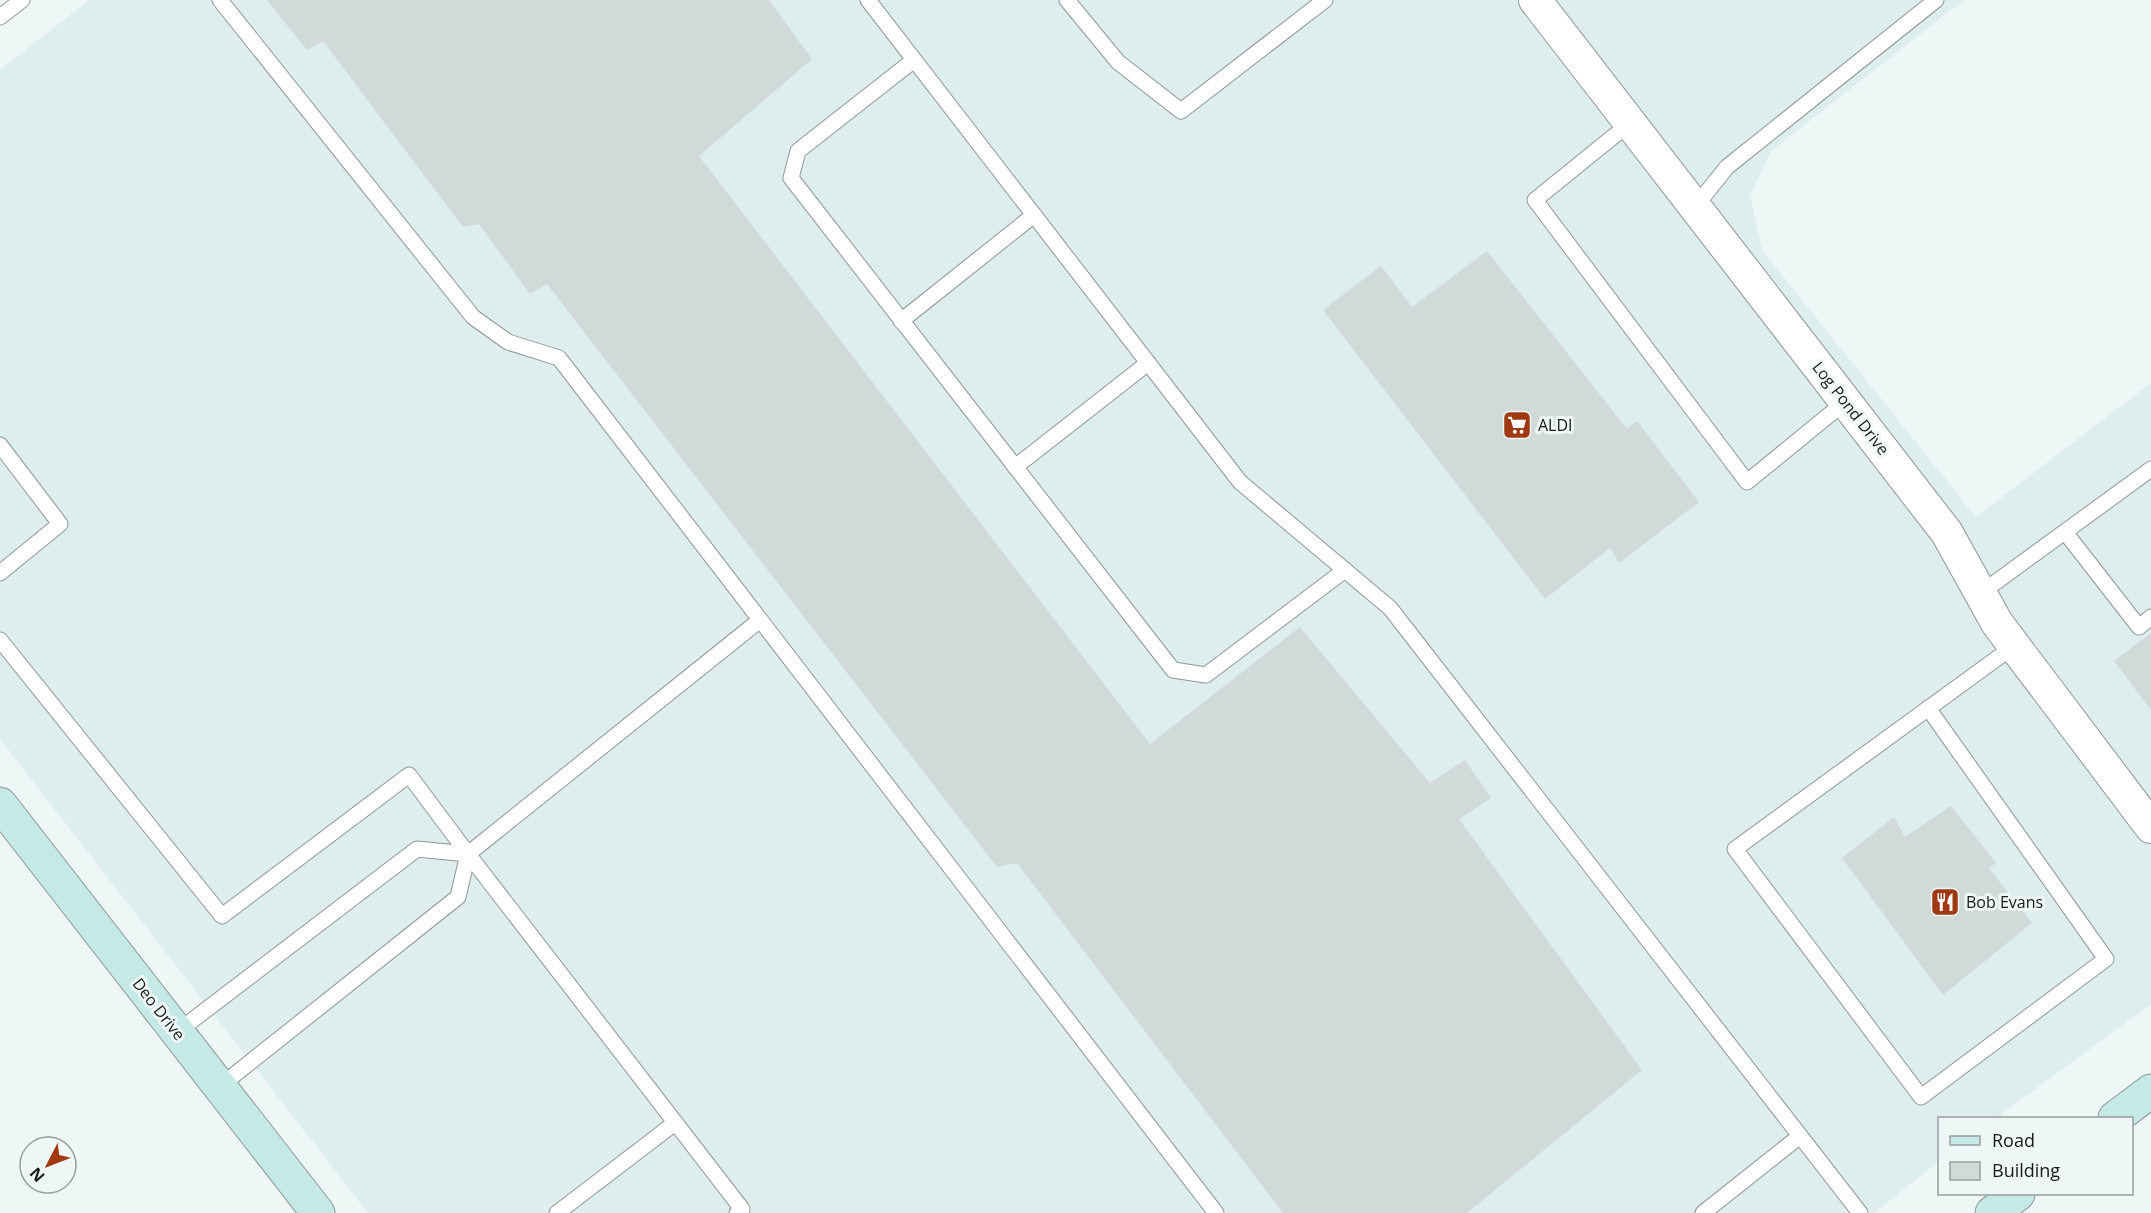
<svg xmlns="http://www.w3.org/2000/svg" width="2151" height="1213" font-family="'Open Sans',sans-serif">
<rect width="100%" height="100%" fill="#eff6f6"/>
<path fill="#ddeeec" d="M89,0H1964L1771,151L1750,195L1762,250L1976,517L2151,383V1004L1996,1118H1940L1939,1161L1874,1213H368L0,739V70Z"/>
<g fill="#d2dad9">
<path d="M267,0H769L812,59L699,156L1150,744L1300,627L1430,783L1465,760L1491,798L1459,819L1642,1070L1467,1213H1283L1017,863L997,867L547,284L530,294L479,224L463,227L323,41L307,50Z"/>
<path d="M1487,251L1627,429L1637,421L1699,502L1619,563L1610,548L1545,599L1323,310L1381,266L1412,307Z"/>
<path d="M2151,633V710L2114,661Z"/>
<path d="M1951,806L1996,863L1989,868L2032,923L1943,995L1842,858L1894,817L1905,837Z"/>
</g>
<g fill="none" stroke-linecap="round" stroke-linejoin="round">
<g stroke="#8f9696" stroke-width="17">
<g id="lane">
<path d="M220,0L473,317L508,342L559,358L1216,1213"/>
<path d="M868,0L1240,482L1390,608L1860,1213"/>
<path d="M1067,0L1118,62L1181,111L1325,0"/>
<path d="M0,17L22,0"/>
<path d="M914,60L798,151L791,178L1173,670L1206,675L1345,570"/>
<path d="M1630,123L1535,200L1747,482L1845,402"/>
<path d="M1695,207L1727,167L1936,0"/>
<path d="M901,321L1034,215"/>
<path d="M0,445L60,524L0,573"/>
<path d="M1015,467L1148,363"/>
<path d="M2065,532L2139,627L2151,617"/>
<path d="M1981,593L2151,469"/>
<path d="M0,640L222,916L409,775L468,854L742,1209L737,1213"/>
<path d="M1928,708L2106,959L1921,1097L1735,849L2014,646"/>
<path d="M177,1032L417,849L468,854"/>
<path d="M219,1087L458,897L468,854L760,620"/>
<path d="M557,1213L675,1123"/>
<path d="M1703,1213L1800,1136"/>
</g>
</g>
<g stroke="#8f9696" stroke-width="34">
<path id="street" d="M1535,0L1947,533L1997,623L2151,827"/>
</g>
<g stroke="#8f9696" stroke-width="35">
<g id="secondary">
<path d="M0,804L318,1213"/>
<path d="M2115,1118L2151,1091"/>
<path d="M1992,1213L2018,1194"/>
</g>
</g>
<use href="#lane" stroke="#fff" stroke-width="15"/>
<use href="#street" stroke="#fff" stroke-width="32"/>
<use href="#secondary" stroke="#c4e9e7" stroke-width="33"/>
</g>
<defs>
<g id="supermarket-square" transform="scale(1.5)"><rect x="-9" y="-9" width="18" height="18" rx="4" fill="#9f3912" stroke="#eff6f6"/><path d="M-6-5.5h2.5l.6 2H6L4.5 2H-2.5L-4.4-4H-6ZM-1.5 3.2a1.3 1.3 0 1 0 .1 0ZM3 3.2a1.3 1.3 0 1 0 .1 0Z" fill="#fff"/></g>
<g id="restaurant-square" transform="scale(1.5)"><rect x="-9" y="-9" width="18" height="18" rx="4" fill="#9f3912" stroke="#eff6f6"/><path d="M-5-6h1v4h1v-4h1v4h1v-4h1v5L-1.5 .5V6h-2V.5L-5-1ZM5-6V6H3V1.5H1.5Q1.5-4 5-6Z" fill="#fff"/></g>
</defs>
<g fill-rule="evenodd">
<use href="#supermarket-square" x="1517" y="425"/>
<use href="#restaurant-square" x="1945" y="902"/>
</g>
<g text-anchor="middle" stroke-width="6" stroke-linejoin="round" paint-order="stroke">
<g font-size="16" fill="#171a19" stroke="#eff6f6">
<text transform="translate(1851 408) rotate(52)" y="6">Log Pond Drive</text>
<text transform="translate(159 1009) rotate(52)" y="6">Deo Drive</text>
</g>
<g font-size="16" fill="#171a19" stroke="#eff6f6" text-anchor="start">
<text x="1538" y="431">ALDI</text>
<text x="1966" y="908">Bob Evans</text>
</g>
</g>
<rect x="1938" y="1117" width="195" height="78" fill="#eff6f6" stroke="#999e9e" stroke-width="1.5"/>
<rect x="1950" y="1136" width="30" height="9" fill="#c4e9e7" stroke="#999e9e" stroke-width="1.5"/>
<text x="1992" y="1147" font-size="18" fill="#171a19">Road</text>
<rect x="1950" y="1162" width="30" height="18" fill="#d2dad9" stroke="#999e9e" stroke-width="1.5"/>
<text x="1992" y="1177" font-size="18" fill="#171a19">Building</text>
<g transform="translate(48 1165) rotate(228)"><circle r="28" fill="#eff6f6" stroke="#999e9e" stroke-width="1.5"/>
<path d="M0-4.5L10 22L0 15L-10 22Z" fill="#9f3912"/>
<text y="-9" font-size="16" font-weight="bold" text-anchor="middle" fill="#171a19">N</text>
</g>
</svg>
